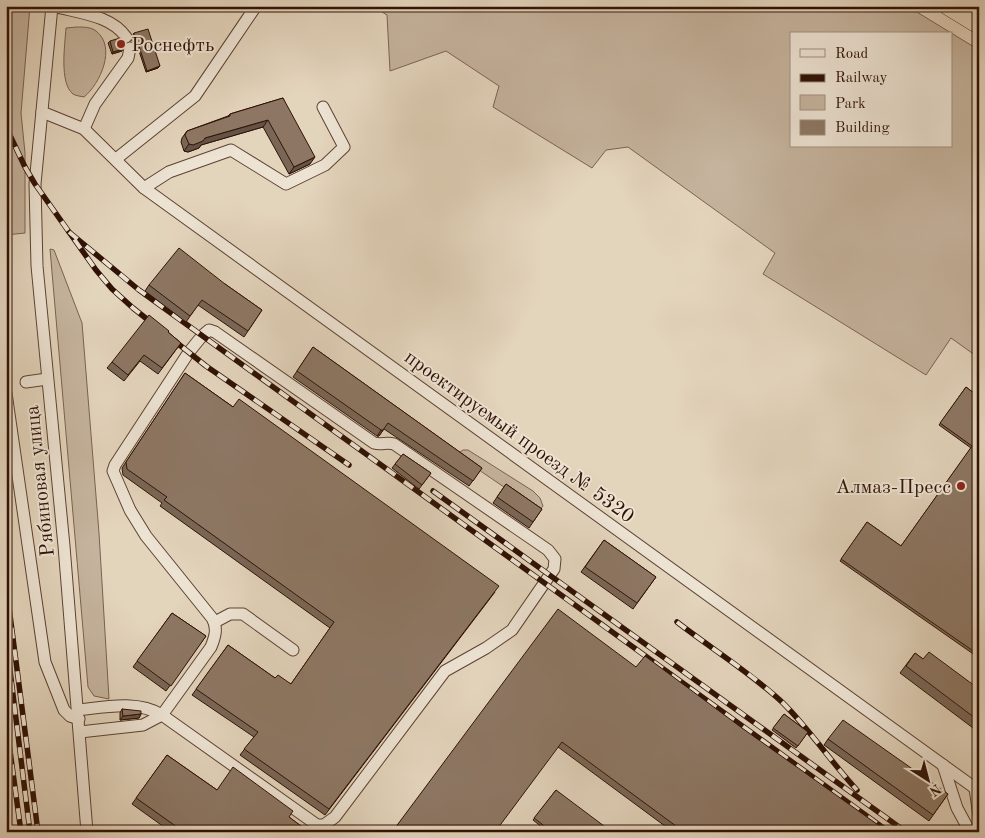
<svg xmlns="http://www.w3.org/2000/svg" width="985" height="838" font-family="'Old Standard TT',serif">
<rect width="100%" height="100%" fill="#e3d4bc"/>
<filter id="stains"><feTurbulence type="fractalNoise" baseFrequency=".004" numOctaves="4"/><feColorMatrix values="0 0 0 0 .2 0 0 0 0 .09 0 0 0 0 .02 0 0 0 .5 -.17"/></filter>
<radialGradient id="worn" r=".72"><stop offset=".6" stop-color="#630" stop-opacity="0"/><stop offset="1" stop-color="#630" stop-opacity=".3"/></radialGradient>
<g fill="#c5b39d" stroke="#7a6251" fill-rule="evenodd">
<path d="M6,6H30L21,113L25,153V233L6,235Z"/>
<path d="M372,6H907L979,50V358L951,338L926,375L763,274L775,253L628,147L606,150L592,168L493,107L499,86L446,51L390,71L387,15ZM791,34H951V146H791Z"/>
<path d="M77,27C84,27 91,27 96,31C117,47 100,84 84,97C80,96 76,96 73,94C59,83 65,44 66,28Z"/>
<path d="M50,249L54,250L82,323L99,533L109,699L94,696L88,687Z"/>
<path d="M463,450H468L533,491L540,498L543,506L539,511L460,457V452Z"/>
</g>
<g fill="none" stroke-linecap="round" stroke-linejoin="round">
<g stroke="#5d4233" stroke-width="13">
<g id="minor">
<path d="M52,6L35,184L37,266L64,546L87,832"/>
<path d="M54,6C78,13 111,15 126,37"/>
<path d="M42,112L84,129L144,188L979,791"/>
<path d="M84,129L95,104L128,58L130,48"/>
<path d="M116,159L195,96L256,6"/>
<path d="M144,188L169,172L231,150L286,184L325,165L344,147L323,107"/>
<path d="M26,382L47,379"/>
<path d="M6,393L45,662L64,710L70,716L79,719"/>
<path d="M215,622L230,614H243L293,650"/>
<path d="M78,710C105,707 137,700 162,715L317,825H324L335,817L445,671L486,648L512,630L554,569L555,559L548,550L394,444C387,442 381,445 374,443L215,332L209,330L202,336L189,352L115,465L113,471L130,510L146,536L212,618C218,628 215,637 211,647L162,715L143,725L80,732"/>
<path d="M943,765L957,808L970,832"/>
<path d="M975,788L979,816"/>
</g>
</g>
<g stroke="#301205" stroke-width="19">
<path id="highway" d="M948,6L979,25"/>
</g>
<use href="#minor" stroke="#ede3d3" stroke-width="11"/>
<use href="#highway" stroke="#e3d4bc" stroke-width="18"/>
<g stroke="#301205" stroke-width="5.5">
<g id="rail">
<path d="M6,127L25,167L35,184L96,270L112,289L133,308L206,366L349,465"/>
<path d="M69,232L139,290L889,832"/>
<path d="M433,491L906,832"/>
<path d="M6,584L38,832"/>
<path d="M677,622C712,649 751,673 783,703C810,730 831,762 857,790"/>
<path d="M6,638L30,832"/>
<path d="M6,721L21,832"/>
</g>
</g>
<use href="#rail" stroke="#ede3d3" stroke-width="4" stroke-dasharray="11" stroke-linecap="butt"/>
</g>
<g fill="#796656" stroke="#301205">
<path d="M134,33L160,66L158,68L146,72L137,45L132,41L133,35Z"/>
<path d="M110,41L122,51L112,54L108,43Z"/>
<path d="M283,98L310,164L289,174L263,127L201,145L199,148L188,152L184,151L181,142L182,138L187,131L228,116L230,114Z"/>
<path d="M225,284L262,310L244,337L198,305L186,322L145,291L149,285Z"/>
<path d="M168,332L181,343L158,374L140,361L124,381L107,368L112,362Z"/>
<path d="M313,347L482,468L469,486L384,429L379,436H377L293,377Z"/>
<path d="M185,373L495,592L325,815L240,755L254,737L192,695L228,645L275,678L291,684L330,628L160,506L162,503L123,475L122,468Z"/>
<path d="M966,387L979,397V658L840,561L867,522L901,546L971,448L939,425Z"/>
<path d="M403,454L431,473L419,489L392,468Z"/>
<path d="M506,484L542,509L529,528L493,503Z"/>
<path d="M604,540L656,577L633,609L581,572Z"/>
<path d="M172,613L206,636L166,691L133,667Z"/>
<path d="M915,653L923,659L979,689V729L977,731L900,673Z"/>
<path d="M636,667L888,832H673L558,747L392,832Z"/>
<path d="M122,709L141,714L139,718L120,720V713Z"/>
<path d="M784,714L808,732L796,748L772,730Z"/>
<path d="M828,739L948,794L929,821L824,745Z"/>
<path d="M167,755L217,790L289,817L309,832H171L132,804Z"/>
<path d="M556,790L600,832H548L533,820Z"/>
</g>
<g fill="#635346" stroke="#301205">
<path d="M123,49L122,51L112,54L113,52Z"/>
<path d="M160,66L158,68L146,72L147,71Z"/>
<path d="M268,120L263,127L201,145L199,148L188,152L184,151L189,144L205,138Z"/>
<path d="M315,157L310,164L289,174L294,167Z"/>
<path d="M381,430H383L379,436H377Z"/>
<path d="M141,714L139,718L120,720L123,716Z"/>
</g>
<g fill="#8d7764" stroke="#301205">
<path d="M148,29L160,66L147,71L138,43L134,39V33Z"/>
<path d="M120,38L125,42L123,49L113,52L110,41Z"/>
<path d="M283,98L315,157L294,167L268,120L205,138L203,141L193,145L189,144L185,135L187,131L230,116V114Z"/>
<path d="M179,248L225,284L262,310L248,331L202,300L190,316L149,285Z"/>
<path d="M149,315L169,331L168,332L181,343L162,368L144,355L128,375L112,362Z"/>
<path d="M313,347L482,468L473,481L388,423L383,430H381L297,371Z"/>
<path d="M185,373L233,407L239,399L499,586L329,809L244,749L258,732L196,689L228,645L275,678L278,675L291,684L334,622L164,500L167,497L127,469L126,462Z"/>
<path d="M966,387L979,397V655L841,559L867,522L901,546L972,446L940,423Z"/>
<path d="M403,454L431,473L422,485L395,464Z"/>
<path d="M506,484L542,509L533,522L497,497Z"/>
<path d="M604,540L656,577L637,603L585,567Z"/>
<path d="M558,609L636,667L645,656L742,728L888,832H684L562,742L495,832H392Z"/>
<path d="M172,613L206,636L171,686L137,661Z"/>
<path d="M929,652L979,689V721L906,666L915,653L923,659Z"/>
<path d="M122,709L141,711V714L123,716Z"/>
<path d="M784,714L808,732L798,746L773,728Z"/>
<path d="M843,720L948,794L933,815L828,739Z"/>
<path d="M167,755L217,790L233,767L293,811L289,817L309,832H184L136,798Z"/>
<path d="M556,790L604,826L600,832H552L534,818Z"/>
</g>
<g fill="#8f2418" stroke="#ede3d3" stroke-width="2">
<circle cx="121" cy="44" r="5"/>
<circle cx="961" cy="486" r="5"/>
</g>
<g text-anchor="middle" stroke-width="4" stroke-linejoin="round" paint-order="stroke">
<g font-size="20" fill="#301205" stroke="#ede3d3" text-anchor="start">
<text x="131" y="51">Роснефть</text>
<text x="951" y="493" text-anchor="end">Алмаз-Пресс</text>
</g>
<g font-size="20" fill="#301205" stroke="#ede3d3">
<text transform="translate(520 436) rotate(36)" y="7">проектируемый проезд № 5320</text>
<text transform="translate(39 481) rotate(-96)" y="7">Рябиновая улица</text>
</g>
</g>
<rect width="985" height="838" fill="none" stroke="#e3d4bc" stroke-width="25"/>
<rect x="8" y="8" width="970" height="823" fill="none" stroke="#301205" stroke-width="2.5"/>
<rect x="12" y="12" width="960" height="813" fill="none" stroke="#301205"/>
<rect x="790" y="32" width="162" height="115" fill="#ede3d3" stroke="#a18f81"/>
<rect x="800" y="49" width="25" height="8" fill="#ede3d3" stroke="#a18f81"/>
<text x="835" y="58" font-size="15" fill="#301205">Road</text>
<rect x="800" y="74" width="25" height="8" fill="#301205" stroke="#a18f81"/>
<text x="835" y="82" font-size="15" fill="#301205">Railway</text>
<rect x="800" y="95" width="25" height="15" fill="#c5b39d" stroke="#a18f81"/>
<text x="835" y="108" font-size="15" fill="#301205">Park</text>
<rect x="800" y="120" width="25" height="15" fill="#8d7764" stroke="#a18f81"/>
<text x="835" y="132" font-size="15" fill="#301205">Building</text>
<g transform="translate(928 780) rotate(144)" stroke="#ede3d3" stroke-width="4" paint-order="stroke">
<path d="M0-4L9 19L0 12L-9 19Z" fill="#301205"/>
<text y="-8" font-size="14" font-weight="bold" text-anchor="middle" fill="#301205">N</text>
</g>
<rect width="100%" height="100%" filter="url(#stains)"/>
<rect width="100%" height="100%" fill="url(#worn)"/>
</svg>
